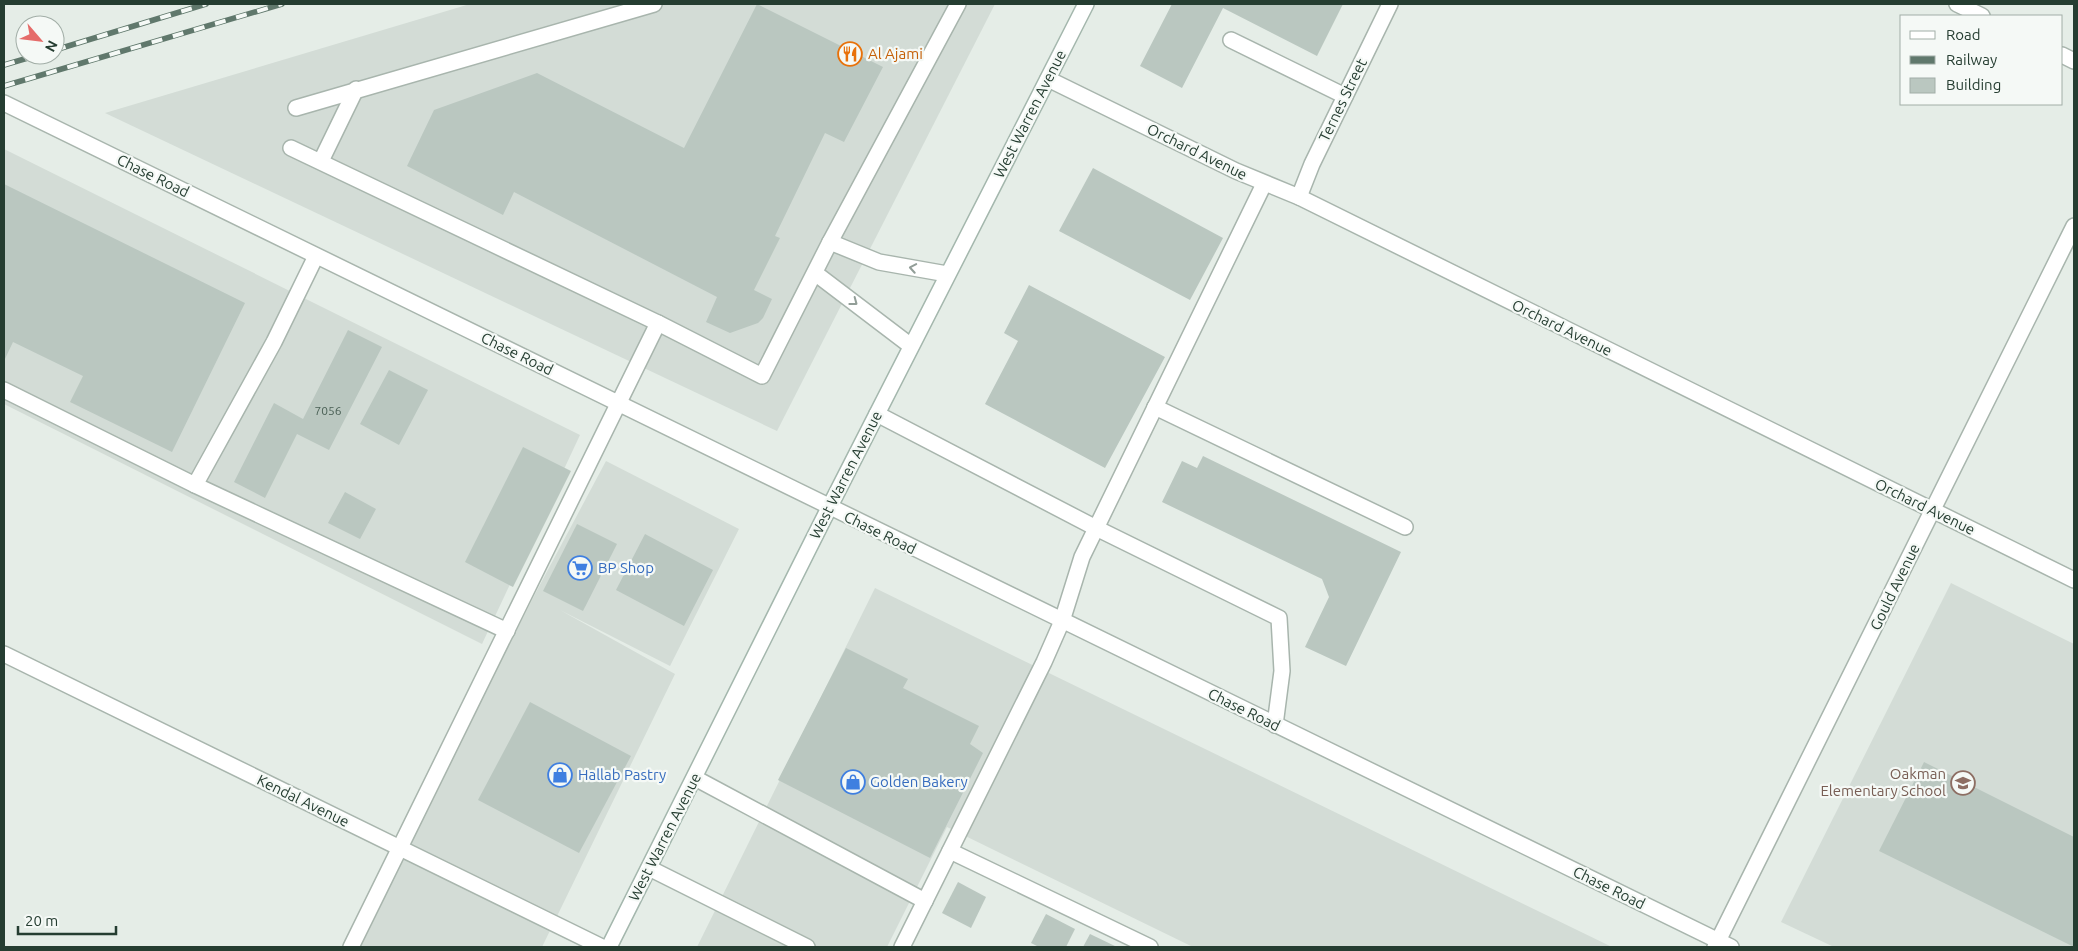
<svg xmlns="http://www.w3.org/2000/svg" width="2078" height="951" font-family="Ubuntu,sans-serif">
<rect width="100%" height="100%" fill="#e5ede7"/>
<g fill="#d3dcd6">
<path d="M470,4H995L777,431L105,113Z"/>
<path d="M4,149L580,435L482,644L4,404Z"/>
<path d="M606,461L739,529L670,666L560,610L675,674L542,947H355L534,596Z"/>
<path d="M1951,583L2074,644V947H1834L1781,922Z"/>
<path d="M875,588L1053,675L1612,947H1193L947,827L887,947H697Z"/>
</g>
<g fill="#bac7c0">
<path d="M757,4L883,67L844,142L825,133L775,236L780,238L754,290L772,299L763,318L758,323L730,333L706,322L717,297L514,192L503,215L407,166L434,110L537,73L684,148Z"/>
<path d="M1172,4H1343L1317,56L1223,8L1182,88L1140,66Z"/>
<path d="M1093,168L1223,238L1190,300L1059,231Z"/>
<path d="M4,184L245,303L172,452L70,402L83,376L13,342L4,361Z"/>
<path d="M1029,285L1165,357L1105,468L985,404L1018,341L1004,333Z"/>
<path d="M348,330L382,347L329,450L297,434L265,498L234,482L274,403L303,419Z"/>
<path d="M389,370L428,390L399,445L360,424Z"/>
<path d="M523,447L571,471L513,587L465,562Z"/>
<path d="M1203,456L1401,552L1346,666L1305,647L1329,597L1322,579L1162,502L1182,461L1197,468Z"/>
<path d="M345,492L376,509L360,539L328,523Z"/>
<path d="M577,524L617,544L583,611L543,591Z"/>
<path d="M645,534L713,570L684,626L616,590Z"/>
<path d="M846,648L908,679L903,688L979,726L970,744L983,753L930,858L778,780Z"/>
<path d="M530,702L631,756L579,853L478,800Z"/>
<path d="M1924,762L2074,837V947L1879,851Z"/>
<path d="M958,882L986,897L971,928L942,913Z"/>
<path d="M1046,914L1075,929L1066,947H1039L1031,943Z"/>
<path d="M1090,934L1117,947H1083Z"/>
</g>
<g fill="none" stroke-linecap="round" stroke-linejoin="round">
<g stroke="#a8b5ad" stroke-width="18">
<g id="service">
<path d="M1231,40L1345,96"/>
<path d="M296,108L654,4"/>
<path d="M291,148L658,323L351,947"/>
<path d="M321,161L356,89"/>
<path d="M316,256L274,342L195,485L507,631"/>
<path d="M815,273L911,346"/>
<path d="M947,274L879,262L830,242L958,4"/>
<path d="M658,323L762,376L830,242"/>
<path d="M4,390L195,485"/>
<path d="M1155,407L1405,527"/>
<path d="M877,414L1096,528L1279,618L1282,671L1275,725"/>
<path d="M695,778L925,901"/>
<path d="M950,851L1150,947"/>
<path d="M649,868L807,947"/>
<path d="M902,947L1044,662L1062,621L1082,557L1264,184"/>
</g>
</g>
<g stroke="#a8b5ad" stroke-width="18">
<g id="minor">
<path d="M1957,4L1982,16"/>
<path d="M2062,55L2074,61"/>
<path d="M1048,79L1236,171L1299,197L2074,580"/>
<path d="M1299,197L1312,164L1390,4"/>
<path d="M4,654L602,947"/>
<path d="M1715,947L2074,226"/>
</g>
</g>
<g stroke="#a8b5ad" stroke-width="18">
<path id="tertiary" d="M4,103L1731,947"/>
</g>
<g stroke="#a4b7ad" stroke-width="18">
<path id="secondary" d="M609,947L829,508L1086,4"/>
</g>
<use href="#service" stroke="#fff" stroke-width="15"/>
<use href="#minor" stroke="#fff" stroke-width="15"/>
<use href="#tertiary" stroke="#fff" stroke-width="15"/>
<use href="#secondary" stroke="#fff" stroke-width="15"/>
<g stroke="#60786c" stroke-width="5.5">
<g id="rail">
<path d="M55,50L206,4"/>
<path d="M4,65L38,55"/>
<path d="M4,86L282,4"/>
</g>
</g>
<use href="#rail" stroke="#f5f9f6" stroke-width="4" stroke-dasharray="11" stroke-linecap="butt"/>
</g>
<defs><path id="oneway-chevron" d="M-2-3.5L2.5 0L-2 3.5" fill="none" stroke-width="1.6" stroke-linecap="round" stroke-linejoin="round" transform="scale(1.25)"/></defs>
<g stroke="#929e98">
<use href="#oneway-chevron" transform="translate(913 268) rotate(-170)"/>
<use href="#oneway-chevron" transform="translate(854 302) rotate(37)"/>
</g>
<defs>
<g id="restaurant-ring" transform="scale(1.25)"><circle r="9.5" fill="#f5f9f6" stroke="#e8710a" stroke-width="1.5"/><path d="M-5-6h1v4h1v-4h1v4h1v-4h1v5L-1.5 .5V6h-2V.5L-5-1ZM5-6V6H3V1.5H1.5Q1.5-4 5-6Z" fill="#e8710a"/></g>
<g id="supermarket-ring" transform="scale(1.25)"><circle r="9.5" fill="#f5f9f6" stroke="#3f7fe0" stroke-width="1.5"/><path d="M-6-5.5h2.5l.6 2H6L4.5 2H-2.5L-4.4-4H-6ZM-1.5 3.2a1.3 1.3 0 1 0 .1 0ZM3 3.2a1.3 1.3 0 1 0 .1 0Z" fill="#3f7fe0"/></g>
<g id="shop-ring" transform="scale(1.25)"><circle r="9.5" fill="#f5f9f6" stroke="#3f7fe0" stroke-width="1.5"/><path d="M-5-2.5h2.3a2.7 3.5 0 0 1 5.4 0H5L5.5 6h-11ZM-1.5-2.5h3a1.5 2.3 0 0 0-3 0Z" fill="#3f7fe0"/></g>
<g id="school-ring" transform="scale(1.25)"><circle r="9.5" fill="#f5f9f6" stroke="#8d6e63" stroke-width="1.5"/><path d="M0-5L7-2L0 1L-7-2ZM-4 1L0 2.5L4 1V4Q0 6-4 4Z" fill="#8d6e63"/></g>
</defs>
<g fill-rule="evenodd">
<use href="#restaurant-ring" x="850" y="54"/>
<use href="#supermarket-ring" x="580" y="568"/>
<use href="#shop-ring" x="560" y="775"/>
<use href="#shop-ring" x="853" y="782"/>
<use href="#school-ring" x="1963" y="783"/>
</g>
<g text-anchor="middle" stroke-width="4.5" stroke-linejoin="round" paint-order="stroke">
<g font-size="12" fill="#4a6055">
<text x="328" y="415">7056</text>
</g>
<g font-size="15" fill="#c56008" stroke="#f5f9f6" text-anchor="start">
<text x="868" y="59">Al Ajami</text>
</g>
<g font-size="15" fill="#253d31" stroke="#f5f9f6">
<text transform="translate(1343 100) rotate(-64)" y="5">Ternes Street</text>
<text transform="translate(1030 114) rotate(-63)" y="5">West Warren Avenue</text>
<text transform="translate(1197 152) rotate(26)" y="5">Orchard Avenue</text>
<text transform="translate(153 176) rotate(26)" y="5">Chase Road</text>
<text transform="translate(1562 328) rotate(26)" y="5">Orchard Avenue</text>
<text transform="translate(517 354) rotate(26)" y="5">Chase Road</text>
<text transform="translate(846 475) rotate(-63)" y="5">West Warren Avenue</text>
<text transform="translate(1925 507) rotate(26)" y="5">Orchard Avenue</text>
<text transform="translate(880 533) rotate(26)" y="5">Chase Road</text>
<text transform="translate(1895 587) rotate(-64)" y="5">Gould Avenue</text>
<text transform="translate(1244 710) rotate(26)" y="5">Chase Road</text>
<text transform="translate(303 801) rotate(26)" y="5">Kendal Avenue</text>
<text transform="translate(665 837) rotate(-63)" y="5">West Warren Avenue</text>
<text transform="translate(1609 888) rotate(26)" y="5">Chase Road</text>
</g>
<g font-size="15" fill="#366cbe" stroke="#f5f9f6" text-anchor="start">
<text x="598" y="573">BP Shop</text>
<text x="578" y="780">Hallab Pastry</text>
<text x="870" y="787">Golden Bakery</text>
</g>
<g font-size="15" fill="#785e54" stroke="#f5f9f6" text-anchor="end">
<text x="1946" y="779">Oakman<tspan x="1946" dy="17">Elementary School</tspan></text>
</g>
</g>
<rect width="2078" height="951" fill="none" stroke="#253d31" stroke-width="10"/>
<rect x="1900" y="15" width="162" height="90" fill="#f5f9f6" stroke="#a2aea7"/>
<rect x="1910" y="31" width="25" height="8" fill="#ffffff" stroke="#a2aea7"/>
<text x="1946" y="40" font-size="15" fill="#253d31">Road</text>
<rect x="1910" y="56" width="25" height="8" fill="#60786c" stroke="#a2aea7"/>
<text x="1946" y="65" font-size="15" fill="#253d31">Railway</text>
<rect x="1910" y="78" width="25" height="15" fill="#bac7c0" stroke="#a2aea7"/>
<text x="1946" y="90" font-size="15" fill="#253d31">Building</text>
<g transform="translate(40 40) rotate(118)"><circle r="24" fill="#f5f9f6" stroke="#a2aea7"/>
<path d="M0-4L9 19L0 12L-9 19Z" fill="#e56c6a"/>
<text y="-8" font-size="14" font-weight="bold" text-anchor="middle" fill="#253d31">N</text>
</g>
<path d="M18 926v8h98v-8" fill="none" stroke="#253d31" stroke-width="2.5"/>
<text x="25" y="926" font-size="15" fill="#253d31" stroke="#f5f9f6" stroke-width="4" paint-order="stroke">20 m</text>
</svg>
